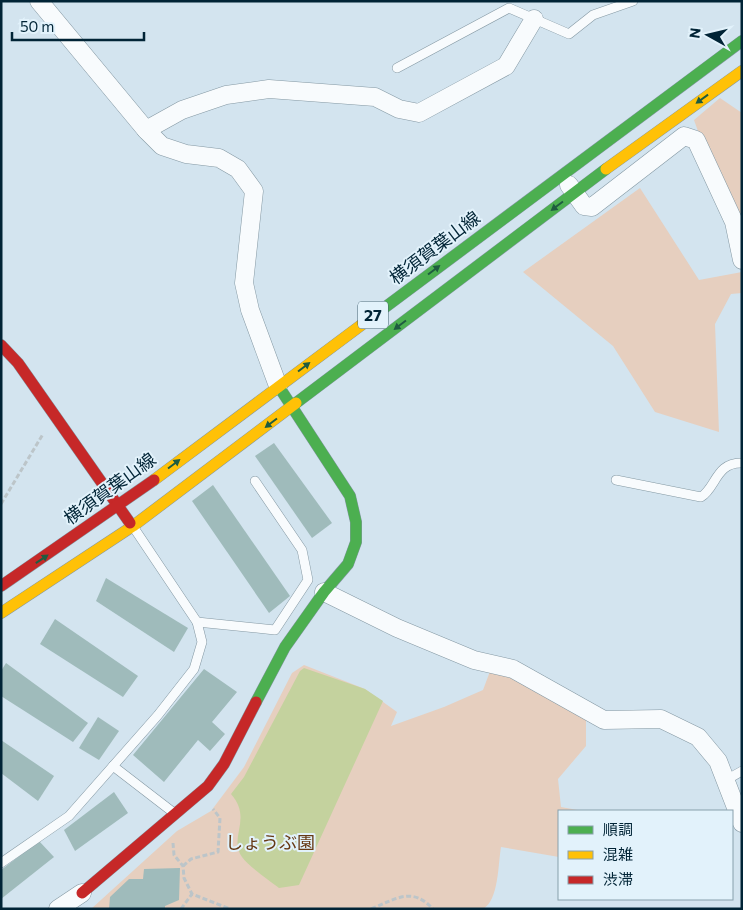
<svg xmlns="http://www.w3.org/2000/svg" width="743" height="910" font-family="Commissioner,'Noto Sans JP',sans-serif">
<rect width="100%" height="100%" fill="#d3e4ef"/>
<g fill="#e6cfbf">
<path d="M720,98L742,113V254L694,120Z"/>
<path d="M640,188L699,280L742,272V293L731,294L715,324L719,432L655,412L613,346L523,272Z"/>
<path d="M495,658L586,718V746L558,779L561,807L583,811H559V857L501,847C498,864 499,900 483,909H91L177,831L211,811L244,767L292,673L304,665L365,689L397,712L391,726L444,707L483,690Z"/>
</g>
<path fill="#c4d29e" d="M304,668L365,689L383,701L299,885L279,888C269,880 249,867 242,857C228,837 253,819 231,794L244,777L300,671Z"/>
<g fill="#9fbbbb">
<path d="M274,443L332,523L312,538L255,456Z"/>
<path d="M213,485L290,596L269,613L192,501Z"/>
<path d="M106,578L188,628L174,652L96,601Z"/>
<path d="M55,619L138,676L123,697L40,644Z"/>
<path d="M6,663L88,723L73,742L1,696V671Z"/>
<path d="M204,669L237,692L212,722L225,734L210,751L198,740L164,782L133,755Z"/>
<path d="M98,717L119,731L99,760L79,748Z"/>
<path d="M1,740L54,776L38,801L1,773Z"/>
<path d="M114,792L128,813L75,851L64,830Z"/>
<path d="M39,841L54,857L1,899V870Z"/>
<path d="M180,868L179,900L165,906V909H109L110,897L129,879H143L144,869Z"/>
</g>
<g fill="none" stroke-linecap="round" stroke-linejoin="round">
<g stroke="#8498a3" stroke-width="10">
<g id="lane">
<path d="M397,68L509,8L569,34L593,15L633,1"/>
<path d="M616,480L701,497C716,488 716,462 742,463"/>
<path d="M197,622L275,630L308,580L302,550L255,481"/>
<path d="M113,766L174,813"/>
<path d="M726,780L742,771"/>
<path d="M1,863L69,816L158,715L194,669L202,642L197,622L134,528"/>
</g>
</g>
<g stroke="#8498a3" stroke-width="19">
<g id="street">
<path d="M39,1L146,130L182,110L226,95L269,89L375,97L399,109L419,113L506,66L534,19"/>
<path d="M146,130L162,146L186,154L219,158L238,169L254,191L244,283L250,310L278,386"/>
<path d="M569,185L584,206L592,207L684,136L696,140L734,222L742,260"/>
<path d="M324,592L397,628L474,660L513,669L604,720L661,719L698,737L718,761L742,823"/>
<path d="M58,909L82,893"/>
</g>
</g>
<g stroke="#8498a3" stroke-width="12">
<g id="fast">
<path d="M364,323L742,41"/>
<path d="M296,403L606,169"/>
<path d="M256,702L285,647L324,592L348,564L356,542V522L350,496L281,390"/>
</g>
</g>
<g stroke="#8498a3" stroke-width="12">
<g id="slow">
<path d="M606,169L742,71"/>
<path d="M154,480L364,323"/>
<path d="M1,613L133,526L296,403"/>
</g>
</g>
<g stroke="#8498a3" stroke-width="12">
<g id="jam">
<path d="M1,345L18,363L130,523"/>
<path d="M1,586L154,480"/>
<path d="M82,893L208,786L224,764L256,702"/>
</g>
</g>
<g stroke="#bcc5c9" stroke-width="3" stroke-dasharray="5 2.5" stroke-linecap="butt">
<path d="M1,504L43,434"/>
<path d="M173,843L174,855L183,866L184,878L192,894L230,909"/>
<path d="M183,866L191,859L218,852L220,818L213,809"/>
<path d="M181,909L192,894"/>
<path d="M371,909C396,899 412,886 433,909"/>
</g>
<use href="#lane" stroke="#f8fbfd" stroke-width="9"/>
<use href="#street" stroke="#f8fbfd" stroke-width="18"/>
<use href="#fast" stroke="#4caf50" stroke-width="11"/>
<use href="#slow" stroke="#ffc107" stroke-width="11"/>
<use href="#jam" stroke="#c62828" stroke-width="11"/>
</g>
<defs><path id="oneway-solid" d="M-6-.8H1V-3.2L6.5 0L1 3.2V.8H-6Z" transform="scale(1.25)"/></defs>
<g fill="#1f5c40">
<use href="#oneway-solid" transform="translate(702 99) rotate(144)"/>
<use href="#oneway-solid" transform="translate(557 206) rotate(143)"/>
<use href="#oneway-solid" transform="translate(434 270) rotate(-37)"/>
<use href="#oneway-solid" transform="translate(400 325) rotate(143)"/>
<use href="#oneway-solid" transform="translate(304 367) rotate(-37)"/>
<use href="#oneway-solid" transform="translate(271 423) rotate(143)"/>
<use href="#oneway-solid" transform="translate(174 464) rotate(-37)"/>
<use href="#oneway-solid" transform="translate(42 559) rotate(-34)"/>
</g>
<g text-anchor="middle" stroke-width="4" stroke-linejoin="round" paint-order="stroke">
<rect fill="#e2f2fb" stroke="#446271" stroke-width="1" x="358" y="301.5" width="30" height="27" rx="4"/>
<g font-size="16" font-weight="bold" fill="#012436">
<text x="373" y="321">27</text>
</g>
<g font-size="18" fill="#012436" stroke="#e2f2fb">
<text transform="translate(435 248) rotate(-37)" y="6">横須賀葉山線</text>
<text transform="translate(110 489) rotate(-36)" y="6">横須賀葉山線</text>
</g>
<g font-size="18" fill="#663914" stroke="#e2f2fb">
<text x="270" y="849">しょうぶ園</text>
</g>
</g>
<rect width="743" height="910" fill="none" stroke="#012436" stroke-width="5"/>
<rect x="558" y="810" width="175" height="90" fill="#e2f2fb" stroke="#88a0ac"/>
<rect x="568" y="826" width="25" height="8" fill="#4caf50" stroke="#88a0ac"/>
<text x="603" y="835" font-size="15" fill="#012436">順調</text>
<rect x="568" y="851" width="25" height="8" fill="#ffc107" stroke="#88a0ac"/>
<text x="603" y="860" font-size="15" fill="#012436">混雑</text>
<rect x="568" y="876" width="25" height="8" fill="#c62828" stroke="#88a0ac"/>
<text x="603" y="885" font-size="15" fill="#012436">渋滞</text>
<g transform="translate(708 35) rotate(278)" stroke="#e2f2fb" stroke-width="4" paint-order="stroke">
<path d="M0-4L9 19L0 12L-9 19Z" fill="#012436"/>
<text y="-8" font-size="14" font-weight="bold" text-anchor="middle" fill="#012436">N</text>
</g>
<path d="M12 32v8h132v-8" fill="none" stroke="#012436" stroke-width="2.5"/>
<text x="20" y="32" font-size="15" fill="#012436" stroke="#e2f2fb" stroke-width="4" paint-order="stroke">50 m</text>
</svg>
